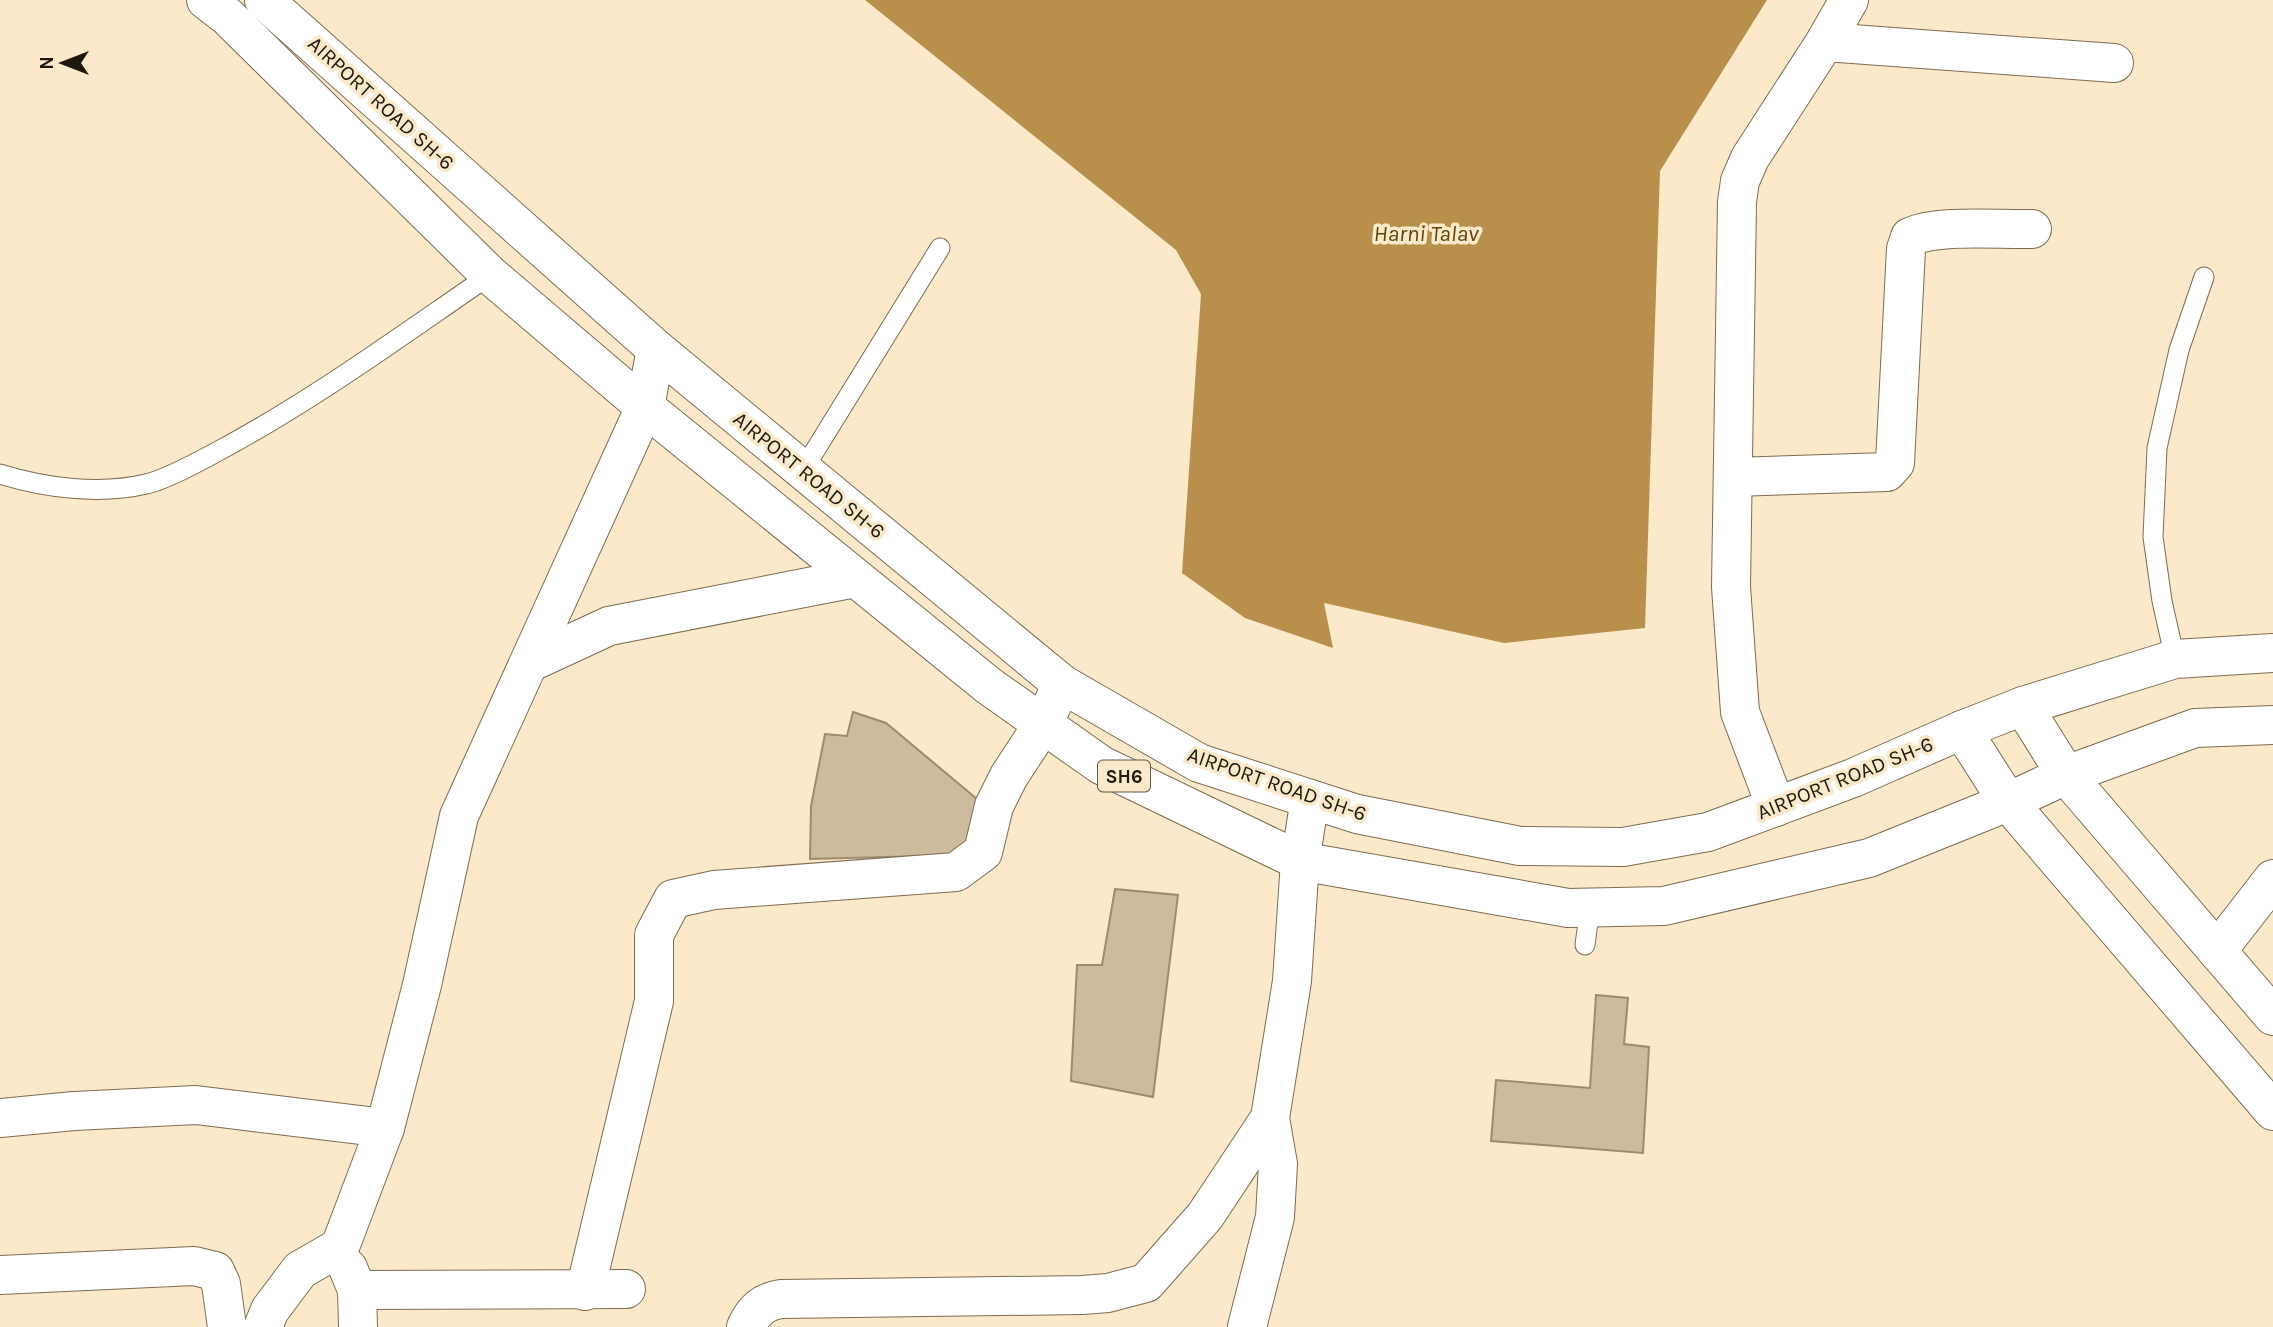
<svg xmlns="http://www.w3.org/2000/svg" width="2273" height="1327" font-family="Karla,sans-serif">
<rect width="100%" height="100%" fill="#fce9ca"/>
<path fill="#b8904b" d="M865,0H1767L1660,171L1645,628L1504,643L1324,603L1333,648L1245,618L1182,573L1201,294L1176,250Z"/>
<g fill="#cdbb9d" stroke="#9d8b6e" stroke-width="2">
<path d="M853,712L886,723L983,804L964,855L810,859L811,806L825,734L847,736Z"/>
<path d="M1115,889L1178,895L1153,1097L1071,1081L1077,965H1102Z"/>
<path d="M1596,995L1628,998L1624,1044L1649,1047L1643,1153L1491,1141L1496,1080L1590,1088Z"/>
</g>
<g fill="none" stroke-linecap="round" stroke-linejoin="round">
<g stroke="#7d6c50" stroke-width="21">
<g id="service">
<path d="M803,470L940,248"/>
<path d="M0,474C45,488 100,495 146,484C169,479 211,455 233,443C322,394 405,333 490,275"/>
<path d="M2175,659L2162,601L2153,537L2157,448L2179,350L2204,277"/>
<path d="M1585,945L1590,907"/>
</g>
</g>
<g stroke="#7d6c50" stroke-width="40">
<g id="minor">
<path d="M1825,42L2114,63"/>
<path d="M1733,477L1887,472L1895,463L1906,249L1910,237C1938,224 1999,230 2032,229"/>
<path d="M529,663L609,626L855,578"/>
<path d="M1776,807L1740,712L1731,587L1737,202L1740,181L1750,158L1825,42L1849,0"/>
<path d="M2217,951L2273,879"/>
<path d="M0,1118L74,1111L196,1105L385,1128"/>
<path d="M348,1268L357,1290L358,1327"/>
<path d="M0,1275L194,1266L215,1271L221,1284L227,1327"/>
<path d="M357,1290L626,1289"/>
<path d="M585,1291L654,1001V935L673,899L714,890L956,872L983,852L994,806L1009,776L1043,724L1062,684"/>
<path d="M263,1327L270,1310L300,1270L340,1247L385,1128L422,985L459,816L645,407L656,349"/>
<path d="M746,1327C754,1310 763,1302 781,1299L1082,1295L1108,1293L1146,1283L1205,1216L1270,1118L1292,981L1300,861L1310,799"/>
<path d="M1247,1327L1275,1217L1278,1164L1270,1118"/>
</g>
</g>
<g stroke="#7d6c50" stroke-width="40">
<g id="tertiary">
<path d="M2023,706L2066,775L2273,1016"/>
<path d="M1962,730L2008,802L2273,1111"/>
</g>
</g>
<g stroke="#7d6c50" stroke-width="40">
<g id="primary">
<path d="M206,0L228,17L490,275L645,407L989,686L1101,765L1300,861L1568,908L1664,906L1869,858L2008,802L2066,775L2195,728L2273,725"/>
<path d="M264,0L656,349L1062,684L1199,763L1357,814L1520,846L1623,847L1708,832L1853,778L1962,730L2023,706L2175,659L2273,653"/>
</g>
</g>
<use href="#service" stroke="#fff" stroke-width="19"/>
<use href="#minor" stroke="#fff" stroke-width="38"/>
<use href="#tertiary" stroke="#fff" stroke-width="38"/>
<use href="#primary" stroke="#fff" stroke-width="38"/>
</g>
<g text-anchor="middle" stroke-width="7" stroke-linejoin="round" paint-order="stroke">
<rect fill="#fce9ca" stroke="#615746" stroke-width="2" x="1098" y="760.5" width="52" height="31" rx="5"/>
<g font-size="19" font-weight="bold" fill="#1e180d">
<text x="1124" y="783">SH6</text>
</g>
<g font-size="21" fill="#1e180d" stroke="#fce9ca">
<text transform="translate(381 103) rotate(42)" y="7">AIRPORT ROAD SH-6</text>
<text transform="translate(809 475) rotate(39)" y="7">AIRPORT ROAD SH-6</text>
<text transform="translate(1845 778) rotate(-22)" y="7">AIRPORT ROAD SH-6</text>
<text transform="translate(1277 784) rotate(19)" y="7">AIRPORT ROAD SH-6</text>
</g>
<g font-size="23" font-style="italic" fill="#5e430b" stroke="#fce9ca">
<text x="1426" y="241">Harni Talav</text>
</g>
</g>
<g transform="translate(63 63) rotate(270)" stroke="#fce9ca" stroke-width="5" paint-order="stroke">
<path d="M0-5L12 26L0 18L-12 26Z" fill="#1e180d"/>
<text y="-10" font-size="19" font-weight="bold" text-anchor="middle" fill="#1e180d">N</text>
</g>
</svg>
